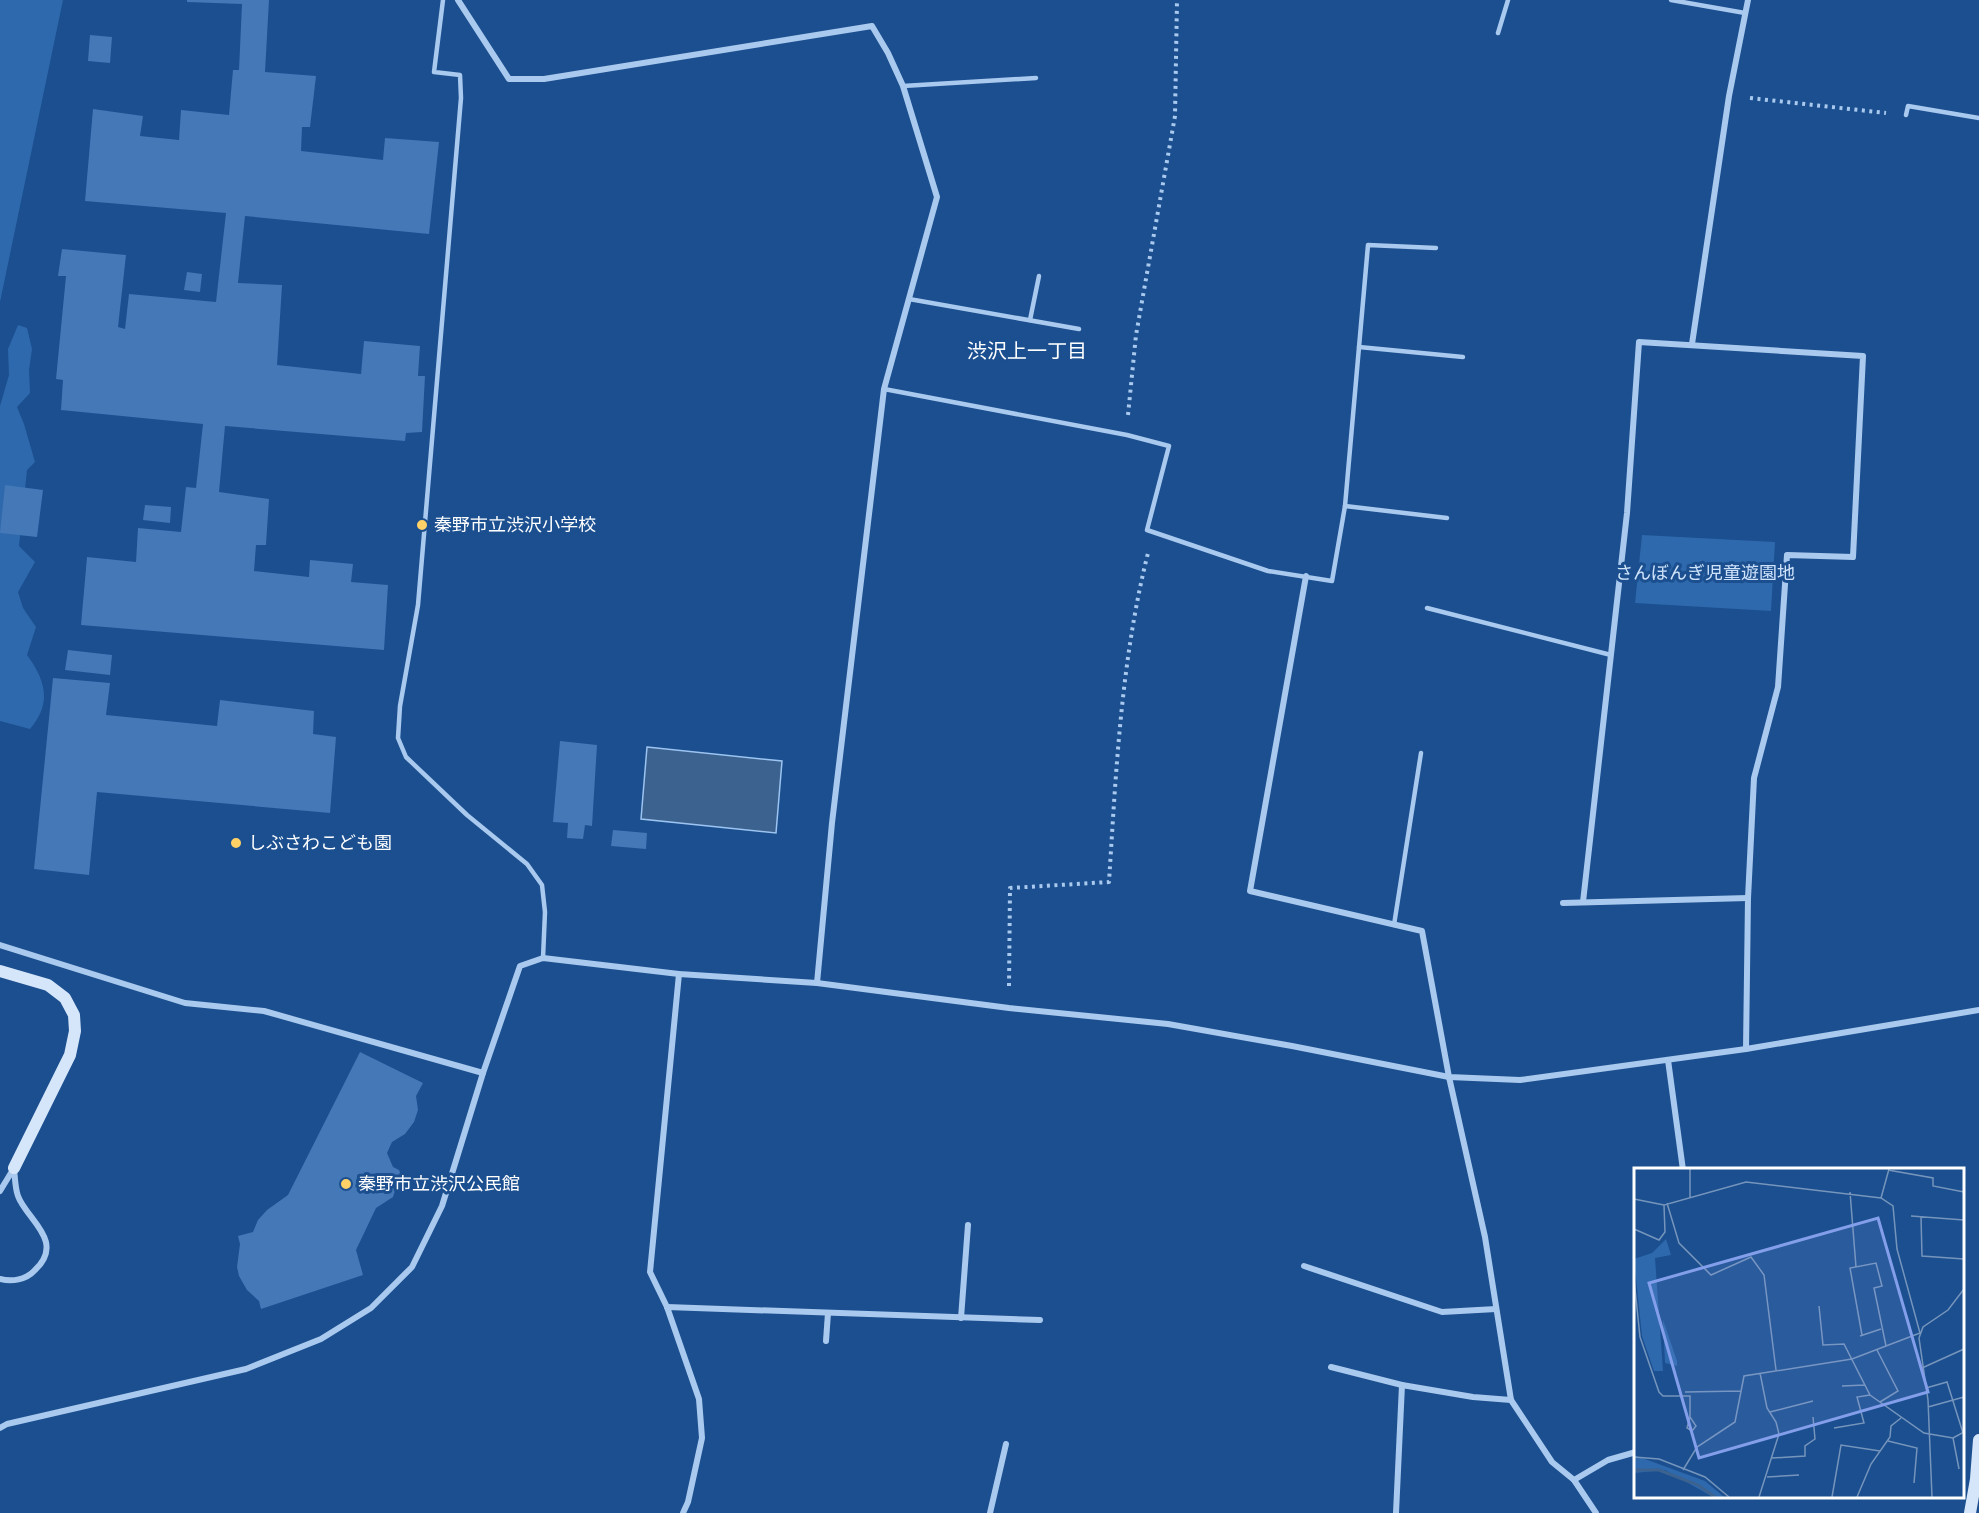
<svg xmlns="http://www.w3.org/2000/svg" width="1979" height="1513" font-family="'Exo 2','Noto Sans JP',sans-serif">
<rect width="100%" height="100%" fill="#1b4f8f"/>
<g fill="#2e69ad">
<path d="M0,0H63L0,302Z"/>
<path d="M18,325L27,328L32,349L29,370L30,393L17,407L24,424L35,462L27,470L19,546L35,562L18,592L23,608L36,627L27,655C46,681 52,703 30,729L0,721V406L9,375L8,349Z"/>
<path d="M1642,535L1775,542L1771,611L1635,603Z"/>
</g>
<path fill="#3c6290" stroke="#9cc4f0" stroke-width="1.5" d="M647,747L782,761L776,833L641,819Z"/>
<g fill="#4478b7">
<path d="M187,0H269L265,72L316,76L310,127H302L301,151L383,160L385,138L439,142L429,234L245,216L238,283L282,285L277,365L361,374L364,341L420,346L418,376H425L422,432L406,433L405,441L225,426L219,492L269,499L266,545H256L254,571L309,577L310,560L353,564L351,582L388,585L384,650L81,625L87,557L136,562L138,528L181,532L186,487L196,488L203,424L61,410L63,380L56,379L66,276H58L62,249L126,255L118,327L125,329L129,294L216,302L226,213L85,201L93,109L143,116L140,136L179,140L181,110L229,115L233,70H239L242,4L187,2Z"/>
<path d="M90,35L112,37L110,63L88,61Z"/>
<path d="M187,272L202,274L200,292L184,290Z"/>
<path d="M5,485L43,490L37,537L0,533Z"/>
<path d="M145,505L171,507L170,523L143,520Z"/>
<path d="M68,650L112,655L110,675L65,670Z"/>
<path d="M53,678L110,683L106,715L217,726L220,700L314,711L313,734L336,737L330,813L97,792L89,875L34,869Z"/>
<path d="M560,741L597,745L592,826L585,825L583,839L567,838L568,823L553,822Z"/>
<path d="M613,830L647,833L646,849L611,846Z"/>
<path d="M360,1052L423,1083L416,1096L418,1110L414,1122L405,1134L392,1142L387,1153L393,1167L399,1170L403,1179L398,1181L393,1197L376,1208L356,1250L363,1275L261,1309L259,1301L247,1290L239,1276L237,1267L240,1244L238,1236L253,1232L258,1220L267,1210L288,1195Z"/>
</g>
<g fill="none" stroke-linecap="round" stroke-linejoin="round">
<g stroke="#a9c9ee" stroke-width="4" stroke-dasharray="3 4.5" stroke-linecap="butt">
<path d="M1750,98L1886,113"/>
<path d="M1128,415L1136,335L1175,116L1177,0"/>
<path d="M1009,986L1010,888L1109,882C1116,772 1121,660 1148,553"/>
</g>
<g stroke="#a9c9ee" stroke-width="4.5">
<path d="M443,0L434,72L460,75L461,98L418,605L400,706L398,738L406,757L467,815L527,864L542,885L545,912L543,958"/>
<path d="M1671,0L1745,13"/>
<path d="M1498,33L1508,0"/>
<path d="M903,86L1036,78"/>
<path d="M1906,115L1908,106L1979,118"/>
<path d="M909,299L1079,329"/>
<path d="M1030,320L1039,276"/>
<path d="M1359,347L1463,357"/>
<path d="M884,389L1127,435L1169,446L1147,530L1268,571L1332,581L1345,506L1368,245L1436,248"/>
<path d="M1345,506L1447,518"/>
<path d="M1427,608L1611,655"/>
<path d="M1394,925L1421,753"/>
</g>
<g stroke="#a9c9ee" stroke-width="6">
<path d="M458,0L509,79H544L872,26L888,53L903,86L937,197L884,389L832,823L817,983"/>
<path d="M1692,344L1729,96L1748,0"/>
<path d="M1306,576L1250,891L1422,931L1449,1077L1485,1237L1511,1400L1552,1462L1574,1480L1596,1513"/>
<path d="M1583,902L1627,513L1639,342L1863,356L1853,557L1787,555L1778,687L1754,778L1748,898L1746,1049"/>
<path d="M1563,903L1748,898"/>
<path d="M0,945L185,1003L264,1011L483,1073"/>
<path d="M679,974L650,1272L667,1307L699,1399L702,1438L688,1502L683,1513"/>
<path d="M1668,1060L1683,1170"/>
<path d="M0,1191L14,1168C15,1177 15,1188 18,1196C26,1219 66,1241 35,1270C26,1280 12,1282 0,1279"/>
<path d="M1304,1266L1442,1312L1496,1309"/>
<path d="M667,1307L1040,1320"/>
<path d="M961,1318L968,1225"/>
<path d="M826,1341L828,1313"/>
<path d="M1331,1367L1402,1385"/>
<path d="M0,1428L7,1424L246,1369L321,1339L371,1308L412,1267L442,1206L483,1073L520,966L543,958L679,974L817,983L1009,1008L1168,1024L1292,1046L1449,1077L1520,1080L1746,1049L1979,1010"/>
<path d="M1574,1480L1608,1460L1636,1452"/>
<path d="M990,1513L1006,1444"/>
<path d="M1396,1513L1402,1385L1473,1397L1511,1400"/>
</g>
<g stroke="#d6e6fa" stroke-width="12">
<path d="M0,971L48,985L65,998L74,1015L75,1031L70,1055L14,1168"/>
<path d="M1970,1513L1976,1479L1979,1440"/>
</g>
</g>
<g fill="#ffd166" stroke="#1b4f8f" stroke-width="2">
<circle cx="422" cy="525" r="6"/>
<circle cx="236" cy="843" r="6"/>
<circle cx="346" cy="1184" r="6"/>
</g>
<g text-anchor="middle" stroke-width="6" stroke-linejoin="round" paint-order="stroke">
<g font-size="18" fill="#fff" stroke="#1b4f8f" text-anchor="start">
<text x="434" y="531">秦野市立渋沢小学校</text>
<text x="248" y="849">しぶさわこども園</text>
<text x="358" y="1190">秦野市立渋沢公民館</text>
</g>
<g font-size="18" fill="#cfe3fa" stroke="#1b4f8f">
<text x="1705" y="579">さんぼんぎ児童遊園地</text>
</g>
<g font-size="20" fill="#fff" stroke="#1b4f8f">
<text x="1027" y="358">渋沢上一丁目</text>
</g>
</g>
<g transform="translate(1634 1168)">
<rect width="330" height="330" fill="#1b4f8f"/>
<path d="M32,71L37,87L21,90L29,203H20L8,168L0,91L18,85ZM29,152L43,193V198L31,195ZM0,287L71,313L90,329H79L31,302L0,305Z" fill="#2e69ad"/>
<path fill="none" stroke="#3c6290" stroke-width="3" d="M0,302H25L64,317L81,329"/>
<path fill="none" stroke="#7695bc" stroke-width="1.5" d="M254,2L299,10V18L330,24M216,24L222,99M56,29V1M247,30L255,1M0,31L30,37M33,35L45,75L77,107L117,89L130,107L142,202M277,48L330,52M287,49L288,88L330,91M0,61L25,72L31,64L30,37L112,14L247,30L259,38L263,81L286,165L218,191L110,208L101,254L63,279L49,302M0,111L6,169L25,224L29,228H56V249M185,138L189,177L210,176L236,227L290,265L319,270L330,264M228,167L216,100L242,95L248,118L240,120L252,178M226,168L247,161M243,182L264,223L246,234M288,200L330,181M208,218L231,217M292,220L313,214L329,265M51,224L107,223M294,239L330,229M136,244L179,233M56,249L62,258L58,263L53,260ZM200,260L230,255L223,229L236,227M319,270L325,301M254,273L283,280L280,315M0,289L25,291L71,309L95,329M138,290L171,288V278L181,271L179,249M133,309L165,307M125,329L145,266L142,254L133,240L126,205M198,329L207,277L246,283M223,329L237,296L256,269L257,258L267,250M298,329L294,232L285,170L289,159L314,142L330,121"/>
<path fill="#839eea" fill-opacity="0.15" stroke="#839eea" stroke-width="3" d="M244,50L294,224L65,290L15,115Z"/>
<rect width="330" height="330" fill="none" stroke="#fff" stroke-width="3"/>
</g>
</svg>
